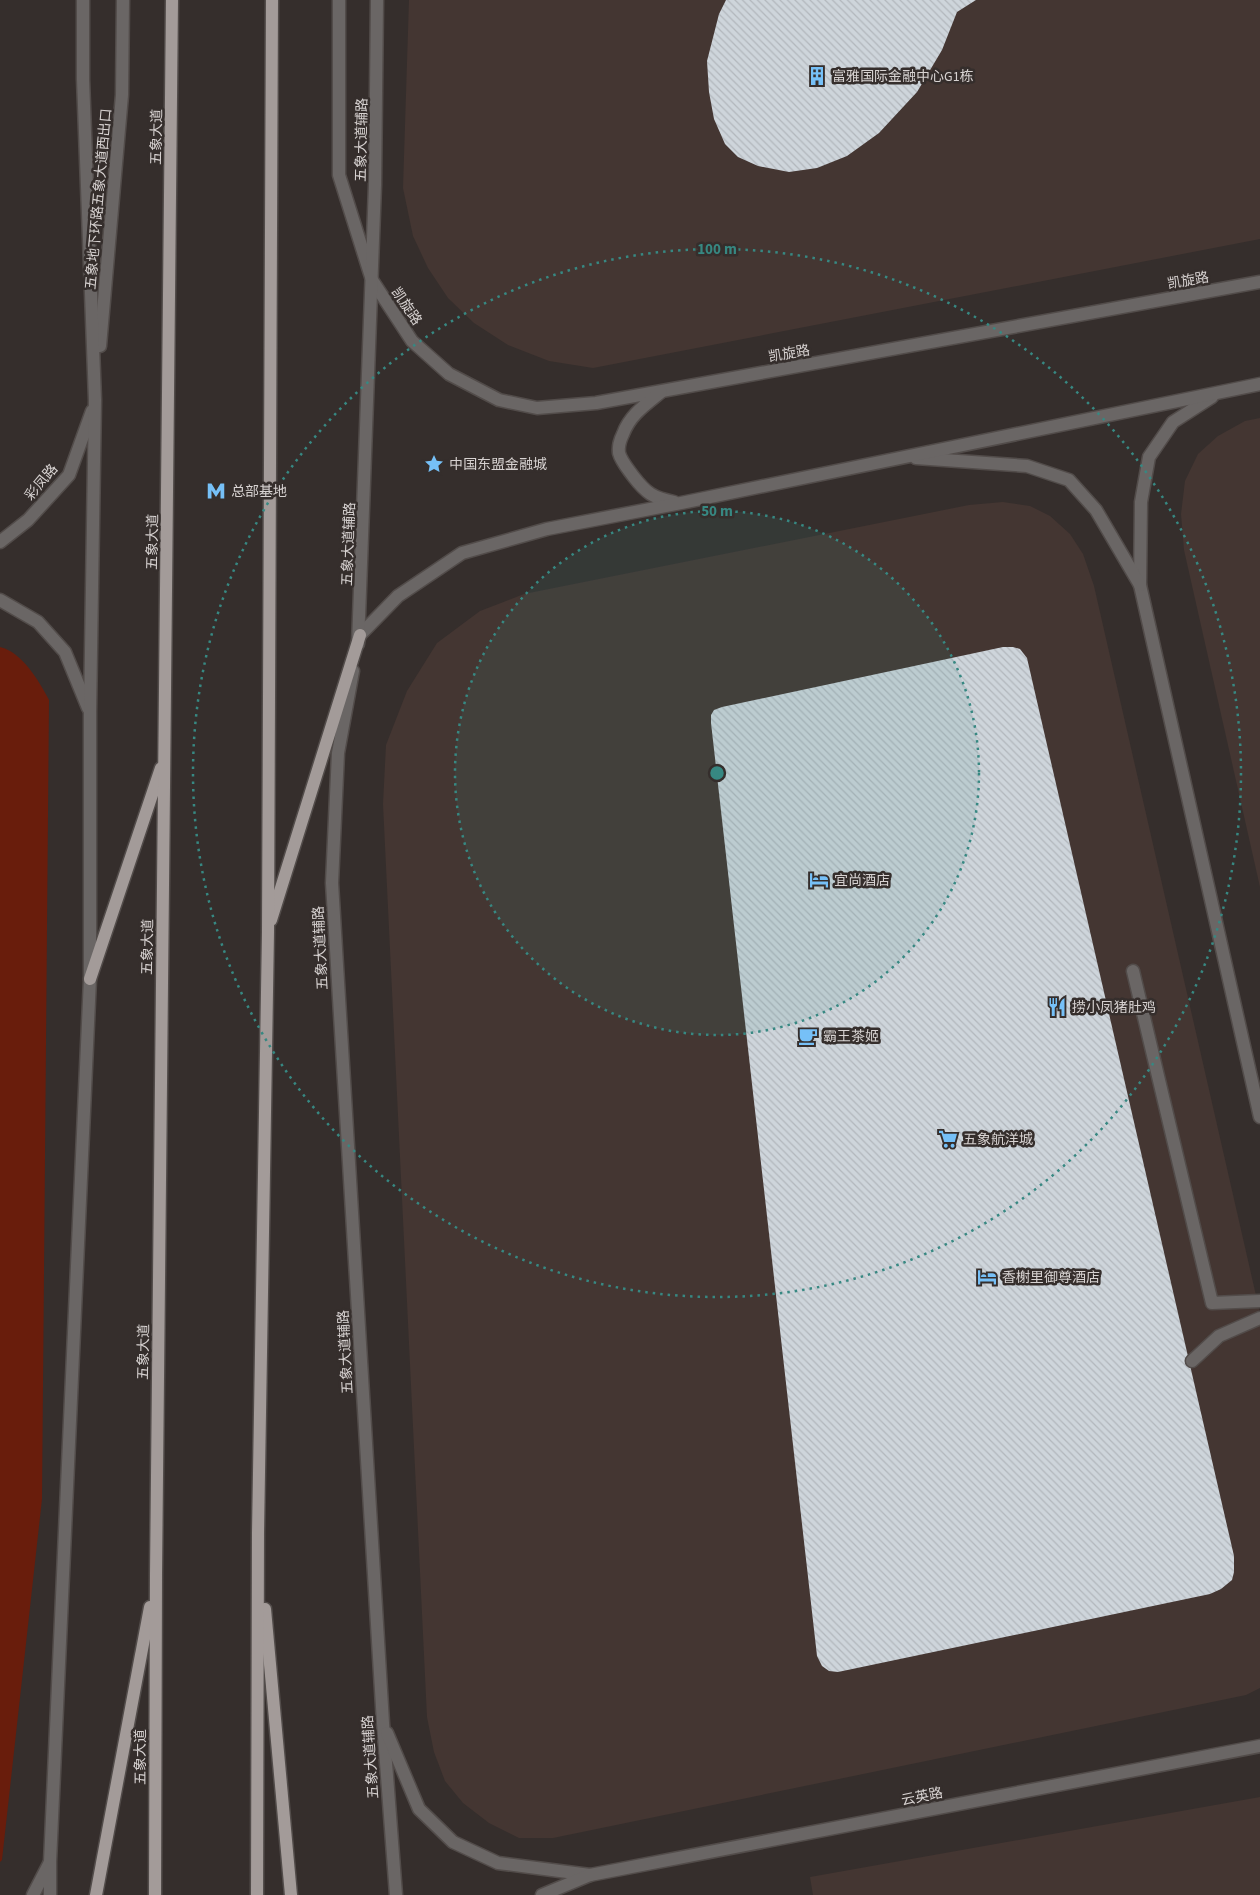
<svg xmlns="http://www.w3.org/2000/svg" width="1260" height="1895" font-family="'Source Sans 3','Noto Sans SC',sans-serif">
<defs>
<pattern id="building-back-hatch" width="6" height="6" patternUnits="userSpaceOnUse" patternTransform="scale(1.25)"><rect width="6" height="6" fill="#ced5db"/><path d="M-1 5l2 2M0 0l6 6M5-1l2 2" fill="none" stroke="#b2b7bc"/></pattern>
</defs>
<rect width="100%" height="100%" fill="#352e2c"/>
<g fill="#443632">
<path d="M409,0H1260V239L593,368L549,361L508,345L474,323L448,298L428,268L413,236L403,188Z"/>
<path d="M1260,418V887L1184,550L1181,514L1185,481L1198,454L1218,436L1245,421Z"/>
<path d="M1003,502L1030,506L1050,516L1070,534L1083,554L1094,586L1260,1313V1688L1246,1695L553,1838H519L489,1823L463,1803L445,1781L434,1752L427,1717L383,804L386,745L407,691L437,643L480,611L524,594L969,505Z"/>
<path d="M1260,1797V1895H813L810,1877Z"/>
</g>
<path fill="#691d0c" d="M0,647C22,652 39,681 49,700L42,1499L2,1860L0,1862Z"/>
<g fill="url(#building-back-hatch)">
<path d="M726,0H976L957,12L942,50L917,92L879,133L847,156L817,168L789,172L758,166L738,157L725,144L714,119L709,92L707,61L719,14Z"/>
<path d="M1003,647H1013L1020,649L1027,658L1234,1556V1572L1232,1580L1221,1589L1210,1594L838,1672L829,1671L822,1666L817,1656L711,723V715L714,710L722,707Z"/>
</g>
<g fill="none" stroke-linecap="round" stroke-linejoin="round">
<g stroke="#524c4a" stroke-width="15">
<g id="minor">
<path d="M339,0V175L372,280L412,341L449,374L499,400L537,408L596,403L1260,282"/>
<path d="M100,346L122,95L123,0"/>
<path d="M661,392C645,405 630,415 623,434C620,440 618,446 619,453C621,461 628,469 633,476C646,493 653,498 674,502"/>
<path d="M1212,397L1173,422L1149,457L1141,502L1140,585L1260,1117"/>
<path d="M916,458L1027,466L1069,480L1096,510L1140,585"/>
<path d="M0,542L28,520L69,475L92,411"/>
<path d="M0,600L38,622L65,652L88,708"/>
<path d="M360,635L398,596L462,553L547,529L681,503L1260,384"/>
<path d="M358,644L375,185L377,0"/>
<path d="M353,671L338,753L332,883L383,1723L396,1895"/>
<path d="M1133,971L1212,1303L1260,1301"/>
<path d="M1192,1361L1219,1336L1260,1318"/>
<path d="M387,1733L419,1809L453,1842L498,1863L590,1875"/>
<path d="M33,1895L49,1864"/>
<path d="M50,1895V1862L90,979V713L95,400L83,79V0"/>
<path d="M542,1895L590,1875L1260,1746"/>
</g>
</g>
<g stroke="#524c4a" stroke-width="15">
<g id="major">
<path d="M271,920L360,635"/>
<path d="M90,979L161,768"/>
<path d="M265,1609L291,1895"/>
<path d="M96,1895L150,1607"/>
<path d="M155,1895L156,1575L172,0"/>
<path d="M257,1895L258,1533L268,932L272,0"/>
</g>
</g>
<use href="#minor" stroke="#6a6665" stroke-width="12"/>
<use href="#major" stroke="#a39b99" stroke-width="12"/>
</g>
<circle cx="717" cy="773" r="262" fill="#378882" fill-opacity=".12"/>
<g fill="none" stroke="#378882" stroke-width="2.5" stroke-dasharray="2.5 5">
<circle cx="717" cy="773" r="262"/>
<circle cx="717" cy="773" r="524"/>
</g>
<defs>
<g id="building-bare" transform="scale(1.5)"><path d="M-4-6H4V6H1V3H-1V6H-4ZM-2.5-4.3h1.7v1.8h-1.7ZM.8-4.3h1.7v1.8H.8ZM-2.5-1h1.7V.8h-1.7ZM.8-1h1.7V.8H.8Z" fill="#76c0f7" stroke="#352e2c" stroke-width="2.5" paint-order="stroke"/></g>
<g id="sight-bare" transform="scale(1.5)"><path d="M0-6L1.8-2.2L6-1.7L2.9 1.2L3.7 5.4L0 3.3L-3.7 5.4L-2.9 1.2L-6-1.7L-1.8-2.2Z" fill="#76c0f7" stroke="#352e2c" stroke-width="2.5" paint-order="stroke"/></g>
<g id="metro-bare" transform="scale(1.5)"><path d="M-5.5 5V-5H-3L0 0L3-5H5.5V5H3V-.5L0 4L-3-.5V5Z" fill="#76c0f7" stroke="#352e2c" stroke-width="2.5" paint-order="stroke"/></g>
<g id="hotel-bare" transform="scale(1.5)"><path d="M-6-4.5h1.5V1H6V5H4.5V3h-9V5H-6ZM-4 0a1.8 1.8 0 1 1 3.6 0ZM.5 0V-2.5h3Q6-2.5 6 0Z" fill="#76c0f7" stroke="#352e2c" stroke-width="2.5" paint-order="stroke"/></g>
<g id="restaurant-bare" transform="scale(1.5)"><path d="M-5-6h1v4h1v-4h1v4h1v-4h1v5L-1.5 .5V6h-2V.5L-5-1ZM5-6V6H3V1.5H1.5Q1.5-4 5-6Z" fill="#76c0f7" stroke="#352e2c" stroke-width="2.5" paint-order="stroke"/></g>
<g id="cafe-bare" transform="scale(1.5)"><path d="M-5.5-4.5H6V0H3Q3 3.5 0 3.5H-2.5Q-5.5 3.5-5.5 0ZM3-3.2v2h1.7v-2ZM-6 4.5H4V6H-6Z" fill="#76c0f7" stroke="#352e2c" stroke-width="2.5" paint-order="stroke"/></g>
<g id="supermarket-bare" transform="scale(1.5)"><path d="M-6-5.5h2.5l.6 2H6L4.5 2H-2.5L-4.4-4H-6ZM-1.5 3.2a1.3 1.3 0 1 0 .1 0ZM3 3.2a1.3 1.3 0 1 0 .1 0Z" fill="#76c0f7" stroke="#352e2c" stroke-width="2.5" paint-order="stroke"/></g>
</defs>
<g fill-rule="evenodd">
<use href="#building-bare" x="817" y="76"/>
<use href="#sight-bare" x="434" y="464"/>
<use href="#metro-bare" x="216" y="491"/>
<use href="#hotel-bare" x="819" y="880"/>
<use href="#restaurant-bare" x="1057" y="1007"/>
<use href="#cafe-bare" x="808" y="1036"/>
<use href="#supermarket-bare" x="948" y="1139"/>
<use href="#hotel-bare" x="987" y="1277"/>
</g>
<g text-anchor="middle" stroke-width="5" stroke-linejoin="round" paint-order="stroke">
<g font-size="14" fill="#d7d2d1" stroke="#352e2c" text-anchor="start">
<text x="832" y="81">富雅国际金融中心G1栋</text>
<text x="449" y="469">中国东盟金融城</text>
<text x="231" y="496">总部基地</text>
<text x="834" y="885">宜尚酒店</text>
<text x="1072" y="1012">捞小凤猪肚鸡</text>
<text x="823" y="1041">霸王茶姬</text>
<text x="963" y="1144">五象航洋城</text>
<text x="1002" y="1282">香榭里御尊酒店</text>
</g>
<g font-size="14" fill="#d7d2d1" stroke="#352e2c">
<text transform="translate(156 137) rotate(-89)" y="5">五象大道</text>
<text transform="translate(361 140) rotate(-89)" y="5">五象大道辅路</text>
<text transform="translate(98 199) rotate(-85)" y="5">五象地下环路五象大道西出口</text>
<text transform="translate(1188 280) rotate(-10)" y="5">凯旋路</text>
<text transform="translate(407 306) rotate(56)" y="5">凯旋路</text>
<text transform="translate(789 353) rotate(-10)" y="5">凯旋路</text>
<text transform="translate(41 482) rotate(-50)" y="5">彩凤路</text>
<text transform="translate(152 542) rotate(-89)" y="5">五象大道</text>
<text transform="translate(348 544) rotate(-88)" y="5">五象大道辅路</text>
<text transform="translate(147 947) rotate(-89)" y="5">五象大道</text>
<text transform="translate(320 948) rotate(-93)" y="5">五象大道辅路</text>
<text transform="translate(143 1352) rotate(-89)" y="5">五象大道</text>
<text transform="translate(345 1352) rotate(-93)" y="5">五象大道辅路</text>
<text transform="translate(140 1757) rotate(-90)" y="5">五象大道</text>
<text transform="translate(370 1757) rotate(-94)" y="5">五象大道辅路</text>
<text transform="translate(922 1796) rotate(-11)" y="5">云英路</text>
</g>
</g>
<circle cx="717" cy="773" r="8" fill="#378882" stroke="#352e2c" stroke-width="2.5"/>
<g font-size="15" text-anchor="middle" font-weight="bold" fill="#378882" stroke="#352e2c" stroke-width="5" stroke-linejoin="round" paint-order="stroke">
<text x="717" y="254">100 m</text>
<text x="717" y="516">50 m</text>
</g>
</svg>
